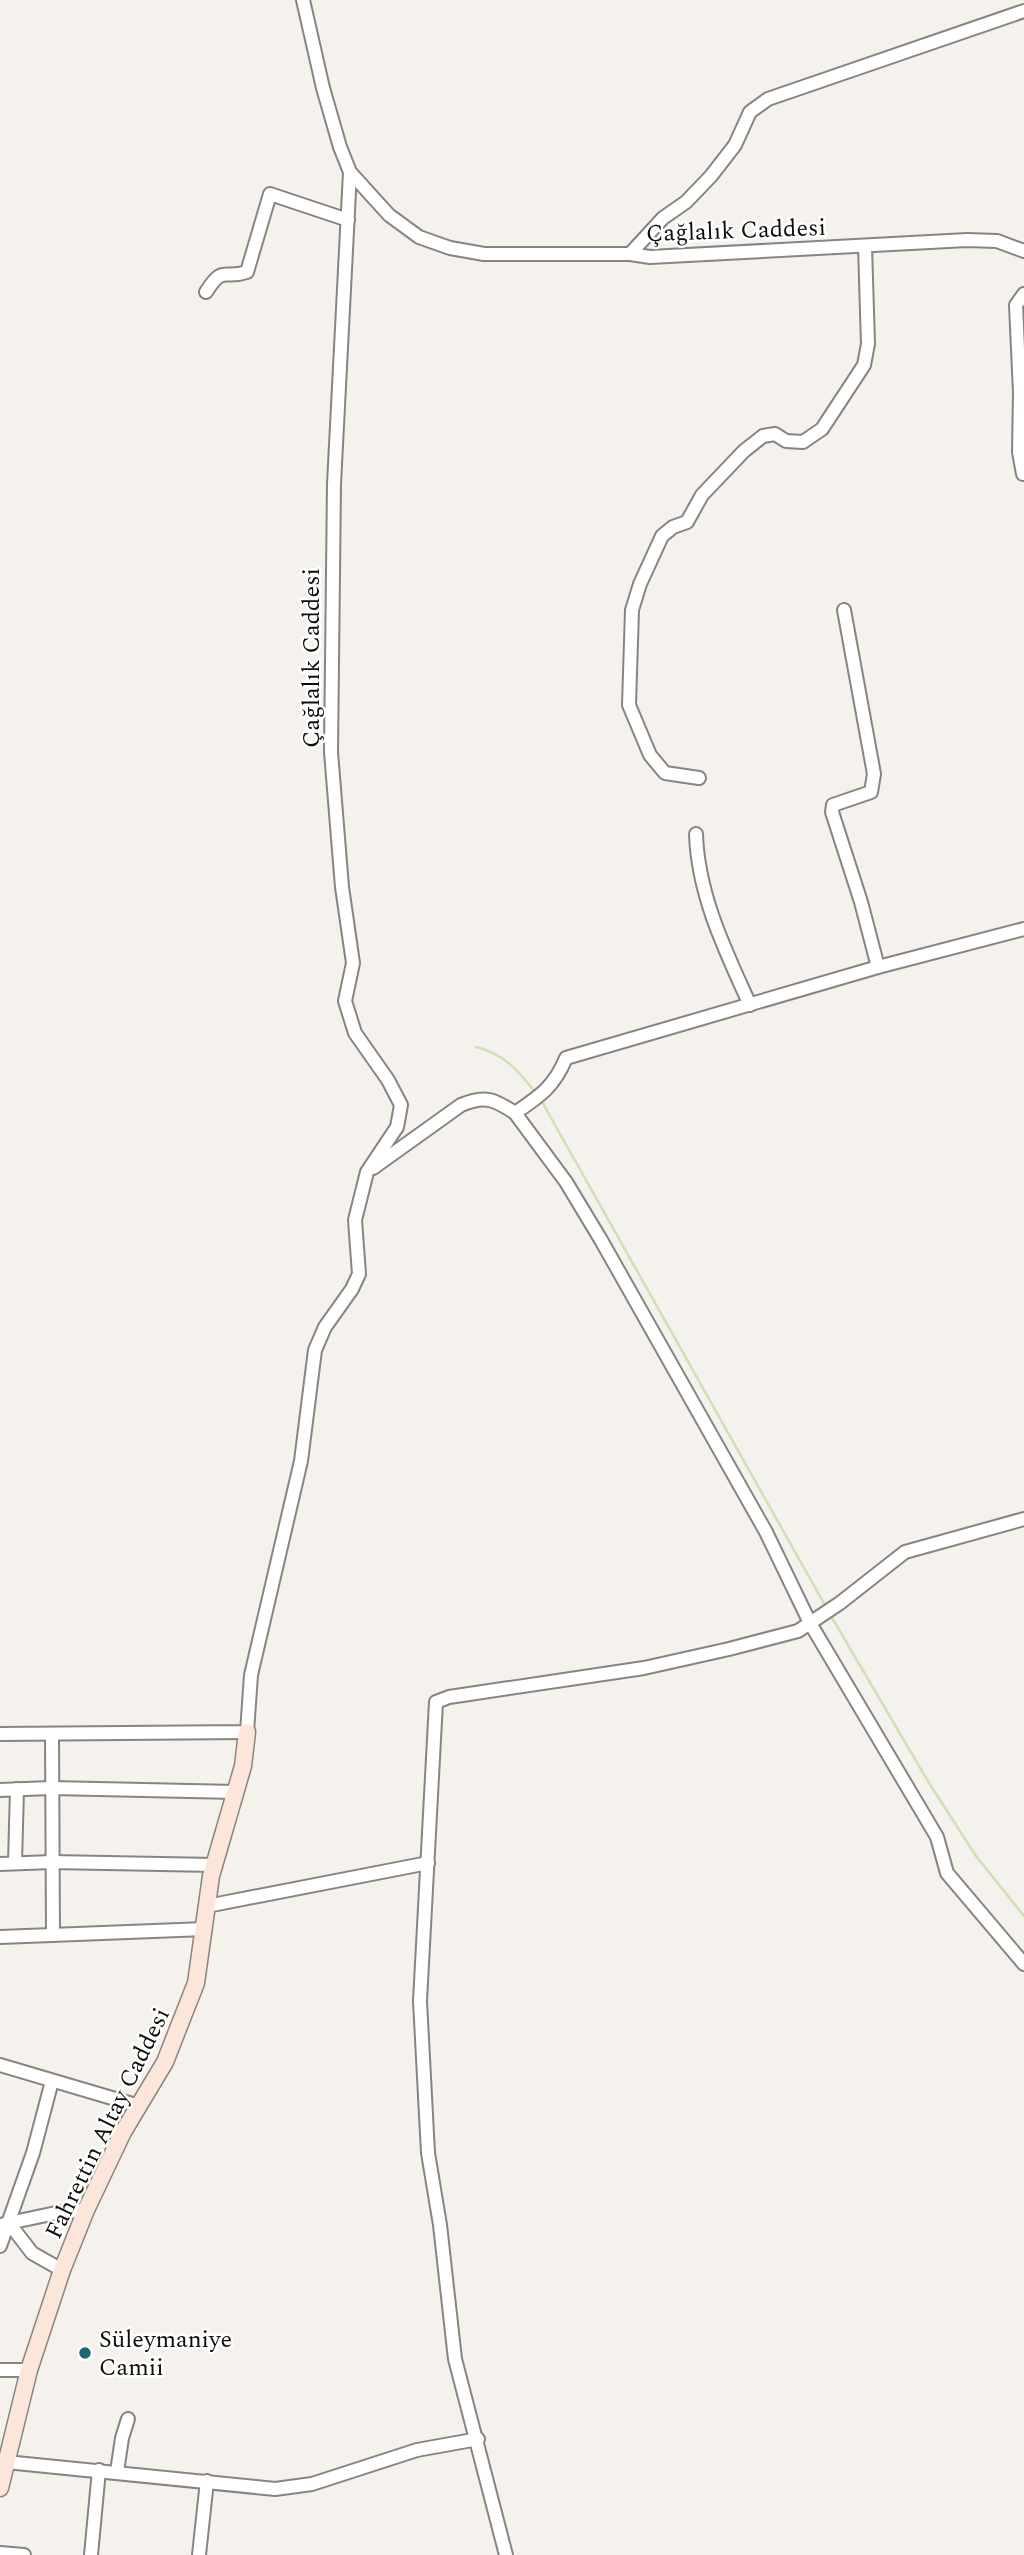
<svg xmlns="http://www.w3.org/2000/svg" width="1024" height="2555" font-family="Spectral,serif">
<rect width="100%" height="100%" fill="#f5f1ec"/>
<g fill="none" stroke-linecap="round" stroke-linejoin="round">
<g stroke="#cde0b6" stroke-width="2.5">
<path d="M476,1047C504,1054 518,1070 535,1092"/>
<path d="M541,1100L826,1607"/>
<path d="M831,1616L929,1783L976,1856L1024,1916"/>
</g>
<g stroke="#888580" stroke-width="16">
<g id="street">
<path d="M303,0L323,88L340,147L350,172L389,215L419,237L450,248L484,254H630L650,257L967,240L997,241L1024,251"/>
<path d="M630,254L663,218L686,202L711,176L735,145L750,112L768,99L1024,11"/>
<path d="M206,292C224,264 223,280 247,272L270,194L348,220"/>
<path d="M1023,474L1019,452L1020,393L1016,305L1024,294"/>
<path d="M844,610L874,774L871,792L833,805L832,812L861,902L878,967"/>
<path d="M699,778L665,773L650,755L629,705L632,610L640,584L662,536L673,527L687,522L702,495L744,451L763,436L775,434L786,441L803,442L822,429L864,365L868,344L865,246"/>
<path d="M696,834C698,895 725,950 750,1005"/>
<path d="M515,1113L566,1182L601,1240L766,1532L810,1623L937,1837L947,1873L1024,1964"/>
<path d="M373,1168L461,1105C485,1095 494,1099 515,1113C540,1096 554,1087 566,1058L878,967L1024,929"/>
<path d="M0,1734L247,1732L251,1675L301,1461L315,1350L325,1327L352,1289L359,1274L355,1220L367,1172L397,1127L401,1105L388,1080L355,1033L345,1001L353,963L342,887L331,752L334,484L350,172"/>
<path d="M52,1735L53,1935"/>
<path d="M0,1790L51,1788L236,1792"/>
<path d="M15,1863L17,1789"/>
<path d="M0,1864L52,1862L215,1865"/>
<path d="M207,1906L428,1863"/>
<path d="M0,1937L205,1929"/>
<path d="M0,2065L139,2106"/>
<path d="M9,2223L32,2253L62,2270"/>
<path d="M4,2224L56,2213L86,2210"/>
<path d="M0,2246L33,2153L52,2081"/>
<path d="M0,2370H29"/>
<path d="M6,2462L275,2489L312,2484L417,2450L478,2439"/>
<path d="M117,2472L122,2438L128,2419"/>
<path d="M0,2553L24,2555"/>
<path d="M91,2555L99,2470"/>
<path d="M199,2555L207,2481"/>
<path d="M506,2555L455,2359L440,2225L428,2153L420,2001L436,1702L449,1697L644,1668L729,1649L798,1631L840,1603L905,1552L1024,1519"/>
</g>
</g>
<g stroke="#888580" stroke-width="19">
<path id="secondary" d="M0,2488L29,2370L62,2270L86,2210L123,2132L165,2062L196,1983L211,1876L243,1766L247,1732"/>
</g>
<use href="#street" stroke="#fff" stroke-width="12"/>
<use href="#secondary" stroke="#fce6da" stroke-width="16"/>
</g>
<circle fill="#1c696f" stroke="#fff" stroke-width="2.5" cx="85" cy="2353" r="7"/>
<g text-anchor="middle" stroke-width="5" stroke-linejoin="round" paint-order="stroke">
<g font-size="24" fill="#0e0d0b" stroke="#fff">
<text transform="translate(736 230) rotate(-2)" y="8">Çağlalık Caddesi</text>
<text transform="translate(311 658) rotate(-90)" y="8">Çağlalık Caddesi</text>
<text transform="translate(107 2123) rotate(-64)" y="8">Fahrettin Altay Caddesi</text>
</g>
<g font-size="24" fill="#0e0d0b" stroke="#fff" text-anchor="start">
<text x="99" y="2347">Süleymaniye<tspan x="99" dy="28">Camii</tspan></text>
</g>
</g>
</svg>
